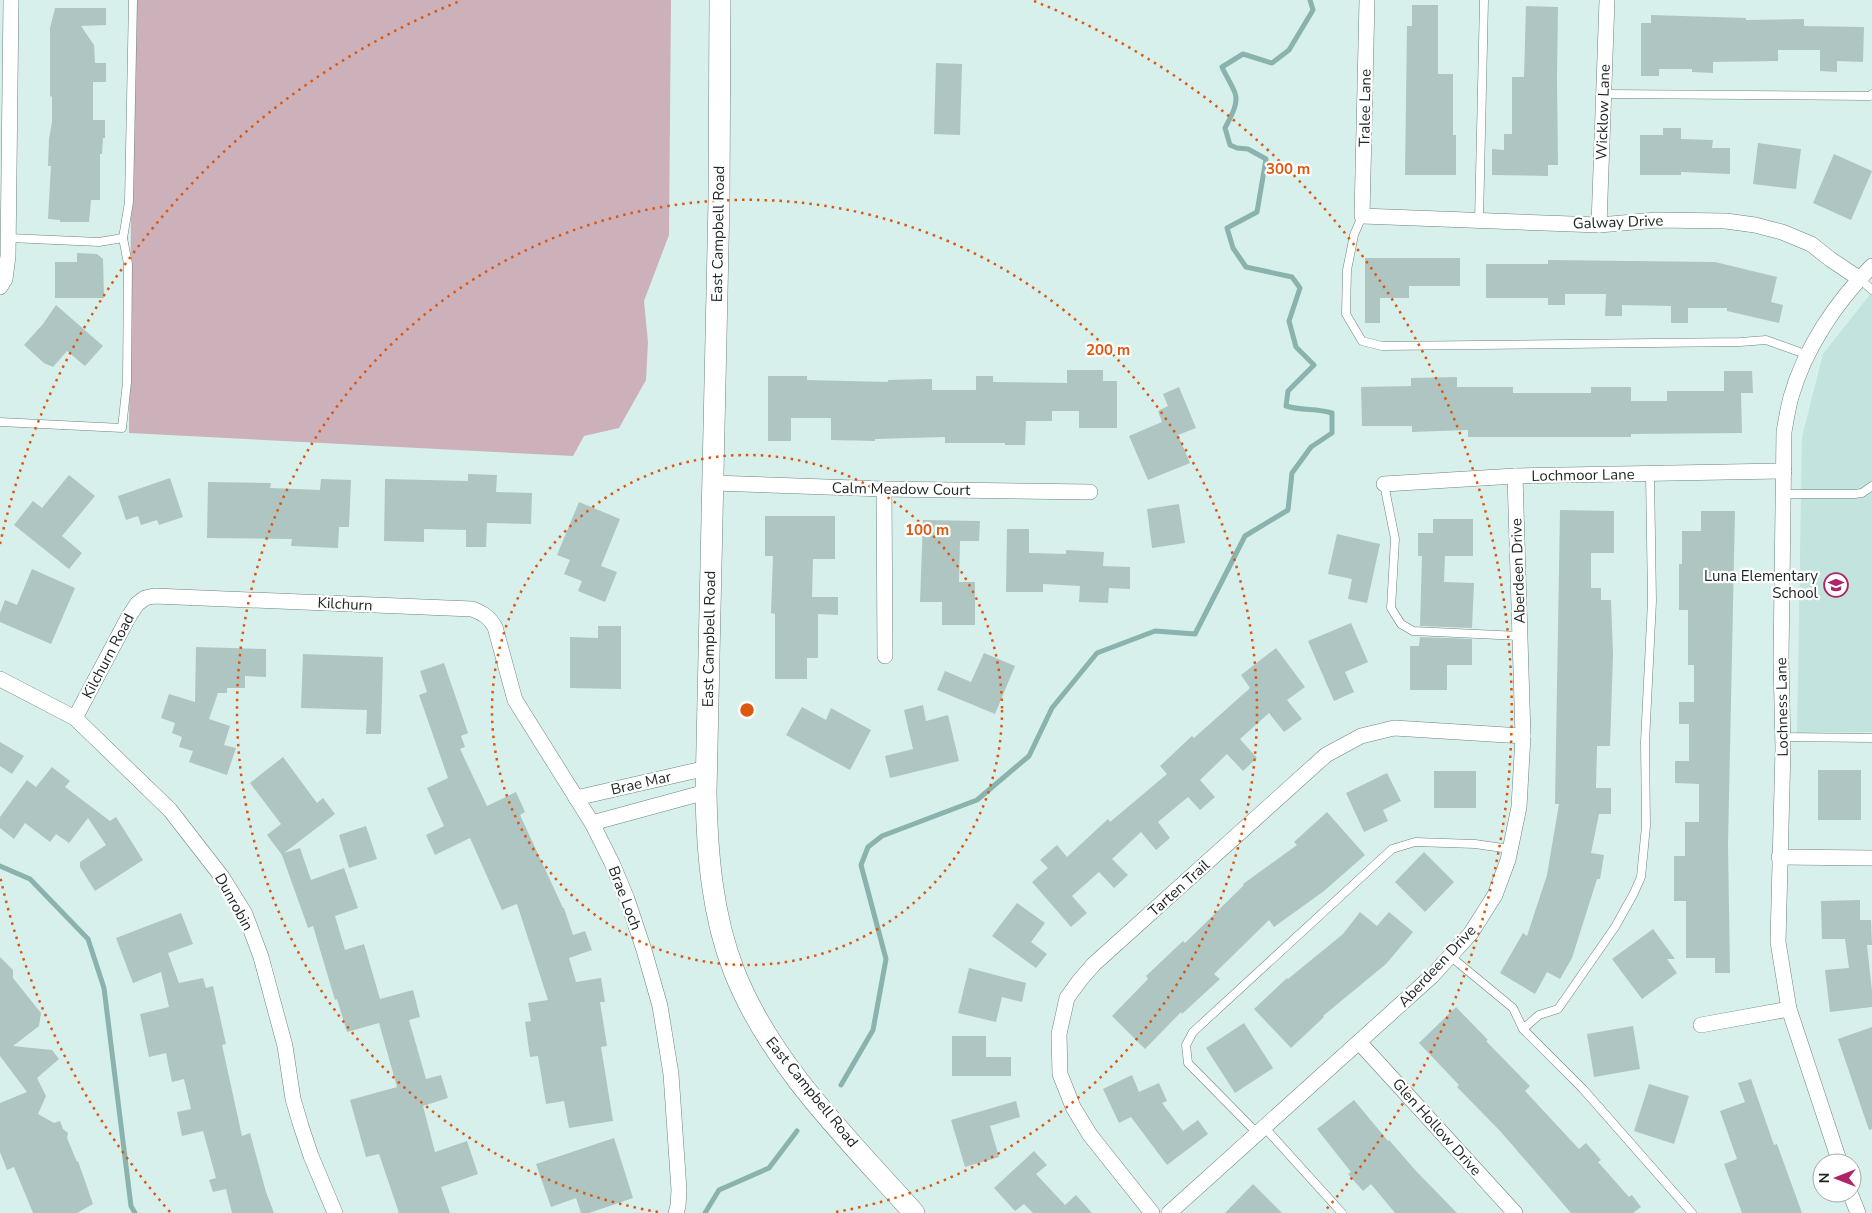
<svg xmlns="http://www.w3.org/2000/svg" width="1872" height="1213" font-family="'Nunito Sans',sans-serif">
<rect width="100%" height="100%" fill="#d8f0ec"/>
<path fill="#c3e3de" d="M1872,292V732L1797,733L1802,437L1823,354Z"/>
<path fill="#ccb1ba" d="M133,0H671L669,235L644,301L648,342L646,380L619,428L584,436L573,456L129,433Z"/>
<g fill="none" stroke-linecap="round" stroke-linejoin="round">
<g stroke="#8ab3ad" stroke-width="5">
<path d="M0,866L30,879L88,939L104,988L131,1206L135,1213"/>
<path d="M841,1085L873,1030L886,959L861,865L868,847L882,836L977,800L1029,756L1052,708L1097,653L1155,631L1195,634L1245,536L1288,510L1292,473L1311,447L1332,433V413C1316,408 1302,411 1286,406L1288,391L1314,365L1296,347L1289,321L1300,288L1292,277L1246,267L1233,248L1227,228L1257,212L1266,159L1248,149L1237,148L1230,145L1225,128C1230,118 1239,104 1235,93C1232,85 1226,76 1222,67L1243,54L1272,63L1289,50L1313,10L1310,0"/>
<path d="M705,1213L719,1190L769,1168L797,1131"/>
</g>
</g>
<g fill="#aec5c2">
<path d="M1412,5H1438V74H1453V135H1456V175H1405L1407,26H1412Z"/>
<path d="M1526,6L1558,7L1557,77L1558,165H1548V176L1492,175V149L1504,150V134H1512V77H1524Z"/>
<path d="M55,8H106V25L81,26L94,45L95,63H106V82H93V120H105V138H103L102,154H100V200H91L89,222H60V220L48,219L51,166H48L49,139L52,122V97L50,96V28Z"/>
<path d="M1651,15L1746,18V20L1804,19V26L1864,27L1863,62L1837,61V72L1820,71V50H1778V61L1713,62V73L1692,72V69H1659V76H1641V23H1651Z"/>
<path d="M936,63L962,64L960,135L934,134Z"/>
<path d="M1663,128H1681V139L1713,140L1712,148H1730V174L1681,172V175H1640V135H1663Z"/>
<path d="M1758,143L1801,149L1796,189L1753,184Z"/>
<path d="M1834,154L1872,171L1851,220L1813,203Z"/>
<path d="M77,253L97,254L103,259L104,298H55V262H77Z"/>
<path d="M1365,258H1460V286H1409V298H1380V323H1365Z"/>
<path d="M1548,260L1715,262L1777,277L1771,302L1783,305L1779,323L1727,311V308H1688V323H1671V306L1622,305V316H1605L1606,294H1565V305H1548V298H1486V264H1548Z"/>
<path d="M56,305L103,346L85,366L67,351L53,367L44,363L24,345L43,324Z"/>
<path d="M1067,370H1103V381H1117V428H1079V411H1052V421H1026L1025,445H1005V443H945V437L875,439V441L831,440V418H791V441H768V376H807V380L888,382V380L932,379V390H976V376H993V382L1067,383Z"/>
<path d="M1724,371H1752L1753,393H1741L1742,433L1631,434V437H1468V430L1412,432V426H1362L1361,387L1411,386V378L1457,377V387H1513V393H1591V387H1631V401H1667V391H1724Z"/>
<path d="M1179,387L1196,428L1178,435L1190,463L1148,480L1129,436L1162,422L1158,411L1168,406L1163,394Z"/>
<path d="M468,474L497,475L496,492L532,493L531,524L487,523L486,547H466V530L424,529V542L384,541L385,479L468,481Z"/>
<path d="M69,475L95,496L62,536L82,553L69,569L14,525L33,501L42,508Z"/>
<path d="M170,478L183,517L159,525L157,520L141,525L138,516L126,520L118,496Z"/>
<path d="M321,479L351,480L349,527H339L338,548L291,546L292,539L207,538L208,482L271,483L270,488L320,490Z"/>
<path d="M579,502L620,519L601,566L617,572L605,602L578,591L582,581L564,574L570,560L557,555Z"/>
<path d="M1179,504L1185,543L1152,548L1147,509Z"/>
<path d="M1560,510L1614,511V553H1591V588H1601V600H1611L1613,654L1610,746H1597L1596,788H1611V814H1599L1591,853L1604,855L1600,879H1597L1572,958L1560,979L1547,972L1535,994L1500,973L1523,933L1527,936L1547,875L1559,804H1555Z"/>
<path d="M1701,511H1735L1728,844L1730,973H1715V958H1686V901H1674V856H1685V822H1699V784L1675,783V761H1689V724H1679V702H1694V665H1688V610H1679V564H1682V531H1701Z"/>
<path d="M765,516H835V559H813L812,597H838V615L818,614V658H807V679H775V614L771,613L773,556H765Z"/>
<path d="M1433,519H1473V556H1445L1444,582L1474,583L1472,628L1420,626L1422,556H1418V533H1433Z"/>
<path d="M923,520L980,521L979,541H960L959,582H975V625H942V602H920Z"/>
<path d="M1007,529H1029V553L1066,554V550L1104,552L1103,566L1130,567V589L1109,588L1108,603L1079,602L1080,586L1043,584V592H1006Z"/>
<path d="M1337,534L1380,544L1367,603L1348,599L1352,579L1328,574Z"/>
<path d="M32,569L75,588L51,644L0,622V613L5,600L17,605Z"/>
<path d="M1351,623L1368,662L1345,672L1354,692L1334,701L1308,641Z"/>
<path d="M598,626H621V689L570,688V637L598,638Z"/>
<path d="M1420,637L1472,639V665H1447V690H1410V646H1419Z"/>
<path d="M196,647L266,649V677L245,676V688H227V693H218L209,719L230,726L224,745L236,748L227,775L189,762L193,751L179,747L182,737L172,733L175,723L161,718L169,694L195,702Z"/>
<path d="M1276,648L1305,687L1287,700L1302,719L1284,732L1269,713L1240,739L1257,758L1243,771L1227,754L1200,780L1215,797L1200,810L1188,797L1158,822L1170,838L1156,850L1141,832L1112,859L1128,875L1114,888L1099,872L1072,896L1087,913L1071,927L1032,882L1048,868L1040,860L1057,845L1067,857L1108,819L1110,822L1167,774L1160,766L1192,736L1194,738L1250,688L1241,675Z"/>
<path d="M984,653L1015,666L995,714L937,690L945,671L971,682Z"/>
<path d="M303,654L383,657L381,734H366L367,710L301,708Z"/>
<path d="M444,663L468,733L461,736L465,747L460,749L487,806L516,792L525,812L520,815L563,908H564L573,935L585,931L592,950L569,958L576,982L601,978L605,1002H600L607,1046L601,1047L613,1121L569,1128L564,1101L546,1104L538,1056L530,1057L525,1022L531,1021L528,1003L548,1000L517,904L502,910L470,838L435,855L426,835L444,826L427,788L448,778L419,695L427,692L420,671Z"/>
<path d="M923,705L926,721L948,715L959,761L890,778L885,756L913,749L904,710Z"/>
<path d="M802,707L826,720L831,708L871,730L850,770L786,735Z"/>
<path d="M0,742L24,756L12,774L0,766Z"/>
<path d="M283,757L317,803L323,798L335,814L284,853L300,848L311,880L344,868L358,908L335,916L345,950L364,944L380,999L413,990L420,1017L409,1020L426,1079L441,1075L448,1098L423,1106L435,1152L467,1141L478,1174L441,1187L450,1213H399L379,1154L366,1157L350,1100L397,1087L379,1023L347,1032L337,999L335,1000L313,926L308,928L282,855L267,835L281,824L250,783Z"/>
<path d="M52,767L70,781L65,787L110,821L116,817L143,860L95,891L80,867V862L106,845L88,818L69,843L56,834L50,842L25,823L14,839L0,828V817L27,780L36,787Z"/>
<rect x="1818" y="770" width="43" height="50"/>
<rect x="1434" y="771" width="42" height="37"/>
<path d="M1387,773L1401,801L1383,810L1388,821L1364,832L1346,793Z"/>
<path d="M1327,812L1365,855L1324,891L1274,927L1269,920L1214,974L1220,979L1182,1014L1181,1012L1145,1049L1112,1016L1148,979L1146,976L1183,941L1185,943L1244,885L1243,884L1297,845L1294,842Z"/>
<path d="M366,826L377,859L349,868L339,835Z"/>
<path d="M1424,852L1454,882L1425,912L1395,882Z"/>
<path d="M1860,900V920H1871L1872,945H1867L1872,991V1007L1830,1012L1825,970L1849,968L1845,939H1822L1821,901Z"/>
<path d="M1017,903L1045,923L1031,942L1047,954L1036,968L992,936Z"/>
<path d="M1360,912L1377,926L1389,912L1413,932L1386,964L1323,1016L1324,1017L1291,1048L1254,1009L1287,978L1288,979L1343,934Z"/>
<path d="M181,913L193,944L168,953L179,983L203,978L206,988L213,986L226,1044L222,1045L242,1136L250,1133L266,1192L274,1213H232L226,1189L213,1192L209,1180L216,1178L203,1131L182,1136L177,1112L191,1109L184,1079L172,1082L166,1053L149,1057L140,1014L169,1007L161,972L133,983L116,938Z"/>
<path d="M1653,929L1675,959H1667L1677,973L1642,999L1612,959Z"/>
<path d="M0,957L13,970V978L41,1013L39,1026L13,1046L52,1050L59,1059L37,1078L46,1096L38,1114L54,1123L60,1121L63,1129L68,1133L67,1138L77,1162L78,1161L93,1204L77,1213H33L14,1167L7,1170L0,1152V1103L27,1092L0,1056Z"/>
<path d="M969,968L1026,983L1022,1002L1002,997L996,1022L958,1013Z"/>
<path d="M1456,1007L1488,1040L1486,1041L1530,1086L1525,1091L1579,1149L1586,1143L1601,1160L1598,1162L1629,1197L1632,1195L1641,1207L1633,1213H1571L1501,1132L1457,1087L1459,1085L1419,1043Z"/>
<path d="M1244,1023L1273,1068L1235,1093L1206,1048Z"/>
<path d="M1633,1026L1640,1069L1594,1077L1587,1034Z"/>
<path d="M1872,1027V1129L1869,1130L1838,1039Z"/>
<path d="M952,1036H986V1057H1011V1076H952Z"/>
<path d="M1132,1075L1139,1092L1159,1083L1167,1101L1162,1103L1183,1131L1198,1120L1208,1134L1167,1165L1131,1117L1119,1123L1103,1089Z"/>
<path d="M1751,1079L1774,1145L1777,1144L1802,1213H1742L1724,1164L1737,1159L1720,1111L1745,1102L1738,1083Z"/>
<path d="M1649,1084L1689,1096L1674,1144L1634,1131Z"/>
<path d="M1354,1100L1388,1141L1389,1140L1416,1171L1457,1213H1395L1371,1184L1363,1191L1348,1174L1351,1172L1317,1129Z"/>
<path d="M1016,1101L1020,1117L990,1126L999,1157L965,1167L951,1120Z"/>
<path d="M614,1138L633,1198L589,1213H581L576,1198L551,1207L536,1164Z"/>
<path d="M1034,1151L1047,1165L1036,1174L1065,1205L1076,1195L1092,1213H1033L1024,1204L1015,1211L994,1188Z"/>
<path d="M1253,1184L1282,1213H1225Z"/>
</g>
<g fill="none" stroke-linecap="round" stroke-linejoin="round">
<g stroke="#6e8380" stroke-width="9">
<g id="service">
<path d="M1604,94L1870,96L1872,94"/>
<path d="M1362,216L1354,235L1347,270L1346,314L1362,341L1382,346L1740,342L1766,340L1808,355"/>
<path d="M1479,220L1484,0"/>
<path d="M9,238L99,242L123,238L129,202L133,0"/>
<path d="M1860,279L1872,290"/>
<path d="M0,422L122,428L127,382L128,264L123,238"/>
<path d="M1384,484L1395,539L1391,608L1401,624L1413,631L1520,636"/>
<path d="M1783,494H1854L1862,493L1872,486"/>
<path d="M1783,737L1872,738"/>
<path d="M1450,956L1513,1008L1523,1029L1539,1015L1558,1009L1615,927L1634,893L1641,877L1646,826L1645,742L1652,601L1650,474"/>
<path d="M1523,1029L1583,1089L1692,1213"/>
<path d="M1265,1128L1342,1213"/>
<path d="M1258,1134L1188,1063L1186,1045L1193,1032L1392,849L1415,842L1475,844L1510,849"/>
</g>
</g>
<g stroke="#6e8380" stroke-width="16">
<g id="minor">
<path d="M1367,0L1362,216L1599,225L1657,220L1726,221L1755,225L1782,232L1811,244L1830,259L1860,279"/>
<path d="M1599,225L1607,0"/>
<path d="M0,287L5,279L8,256L11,0"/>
<path d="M713,483L884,489L1090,492"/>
<path d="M1384,484L1515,476L1784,471"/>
<path d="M884,489L885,656"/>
<path d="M0,679L75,718L170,810L222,877L245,914L261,957L285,1046L293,1099L301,1126L311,1156L335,1213"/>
<path d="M75,718L128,618L137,604L145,598L154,596L472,609C483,613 489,617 495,627L515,700L592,823L612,863L627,899L644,950L660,1006L671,1074L679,1190L678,1206L676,1213"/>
<path d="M576,798L707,768"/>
<path d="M592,823L706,792"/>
<path d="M1779,857L1872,858"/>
<path d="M1701,1025L1789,1009"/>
<path d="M1359,1042L1515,1213"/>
<path d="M1840,1163L1789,1009L1778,942L1783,749L1781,660L1784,432C1786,420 1788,408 1791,397C1805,348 1836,302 1872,266"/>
<path d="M1850,1193L1858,1213"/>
<path d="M1152,1213L1090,1135L1073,1107L1060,1074L1059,1034L1067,998L1080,980L1094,964L1326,755L1361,736L1394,728L1523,736"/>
<path d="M1169,1213L1432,976L1471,933L1495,895L1508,860L1519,807L1523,736L1515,476"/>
</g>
</g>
<g stroke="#6e8380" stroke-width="22">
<path id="secondary" d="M720,0L719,201L706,792C707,852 712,915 734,971C771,1065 848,1139 914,1213"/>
</g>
<use href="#service" stroke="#fff" stroke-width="8"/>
<use href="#minor" stroke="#fff" stroke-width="15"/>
<use href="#secondary" stroke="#fff" stroke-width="21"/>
</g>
<g fill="none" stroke="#de570d" stroke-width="2.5" stroke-dasharray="2.5 5">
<circle cx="747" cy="710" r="255"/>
<path d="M658 1212A510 510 0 1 1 836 1212"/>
<path d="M170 1212A765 765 0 0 1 0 876M0 544A765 765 0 0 1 460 1M1034 1A765 765 0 0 1 1324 1212"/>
</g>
<defs>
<g id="school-ring" transform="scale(1.25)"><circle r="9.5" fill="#fff" stroke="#ad2568" stroke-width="1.5"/><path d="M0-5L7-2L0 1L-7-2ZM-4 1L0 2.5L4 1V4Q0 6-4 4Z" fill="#ad2568"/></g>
</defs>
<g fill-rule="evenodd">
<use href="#school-ring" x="1836" y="585"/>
</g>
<g text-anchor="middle" stroke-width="4.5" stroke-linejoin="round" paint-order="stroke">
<g font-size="15" fill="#202827" stroke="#fff">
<text transform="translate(1365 108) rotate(-89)" y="5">Tralee Lane</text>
<text transform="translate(1603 112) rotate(-88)" y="5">Wicklow Lane</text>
<text transform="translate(1618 222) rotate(-2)" y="5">Galway Drive</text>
<text transform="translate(718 234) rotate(-89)" y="5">East Campbell Road</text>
<text transform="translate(1583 475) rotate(-1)" y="5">Lochmoor Lane</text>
<text transform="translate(901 489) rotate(1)" y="5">Calm Meadow Court</text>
<text transform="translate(1518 571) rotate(-92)" y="5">Aberdeen Drive</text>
<text transform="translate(345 604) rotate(3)" y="5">Kilchurn</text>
<text transform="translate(709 639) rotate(-89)" y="5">East Campbell Road</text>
<text transform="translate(108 656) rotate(-62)" y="5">Kilchurn Road</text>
<text transform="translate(1782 707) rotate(-91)" y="5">Lochness Lane</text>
<text transform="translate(641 783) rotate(-13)" y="5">Brae Mar</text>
<text transform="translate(1179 888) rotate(-42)" y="5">Tarten Trail</text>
<text transform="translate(625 898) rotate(69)" y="5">Brae Loch</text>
<text transform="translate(234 902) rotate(61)" y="5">Dunrobin</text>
<text transform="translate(1437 966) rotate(-47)" y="5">Aberdeen Drive</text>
<text transform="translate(812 1092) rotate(51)" y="5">East Campbell Road</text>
<text transform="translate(1437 1127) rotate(48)" y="5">Glen Hollow Drive</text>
</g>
<g font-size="15" fill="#202827" stroke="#fff" text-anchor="end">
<text x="1818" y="581">Luna Elementary<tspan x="1818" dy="17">School</tspan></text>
</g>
</g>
<circle cx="747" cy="710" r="8" fill="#de570d" stroke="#fff" stroke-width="2.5"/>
<g font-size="15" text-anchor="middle" font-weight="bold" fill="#de570d" stroke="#fff" stroke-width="4.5" stroke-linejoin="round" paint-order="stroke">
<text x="1288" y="174">300 m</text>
<text x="1108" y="355">200 m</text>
<text x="927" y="535">100 m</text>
</g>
<g transform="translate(1837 1178) rotate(270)"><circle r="24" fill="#ffffff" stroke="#a6a9a9"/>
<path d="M0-4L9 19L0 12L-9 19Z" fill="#ad2568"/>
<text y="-8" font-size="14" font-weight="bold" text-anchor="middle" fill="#202827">N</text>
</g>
</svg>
